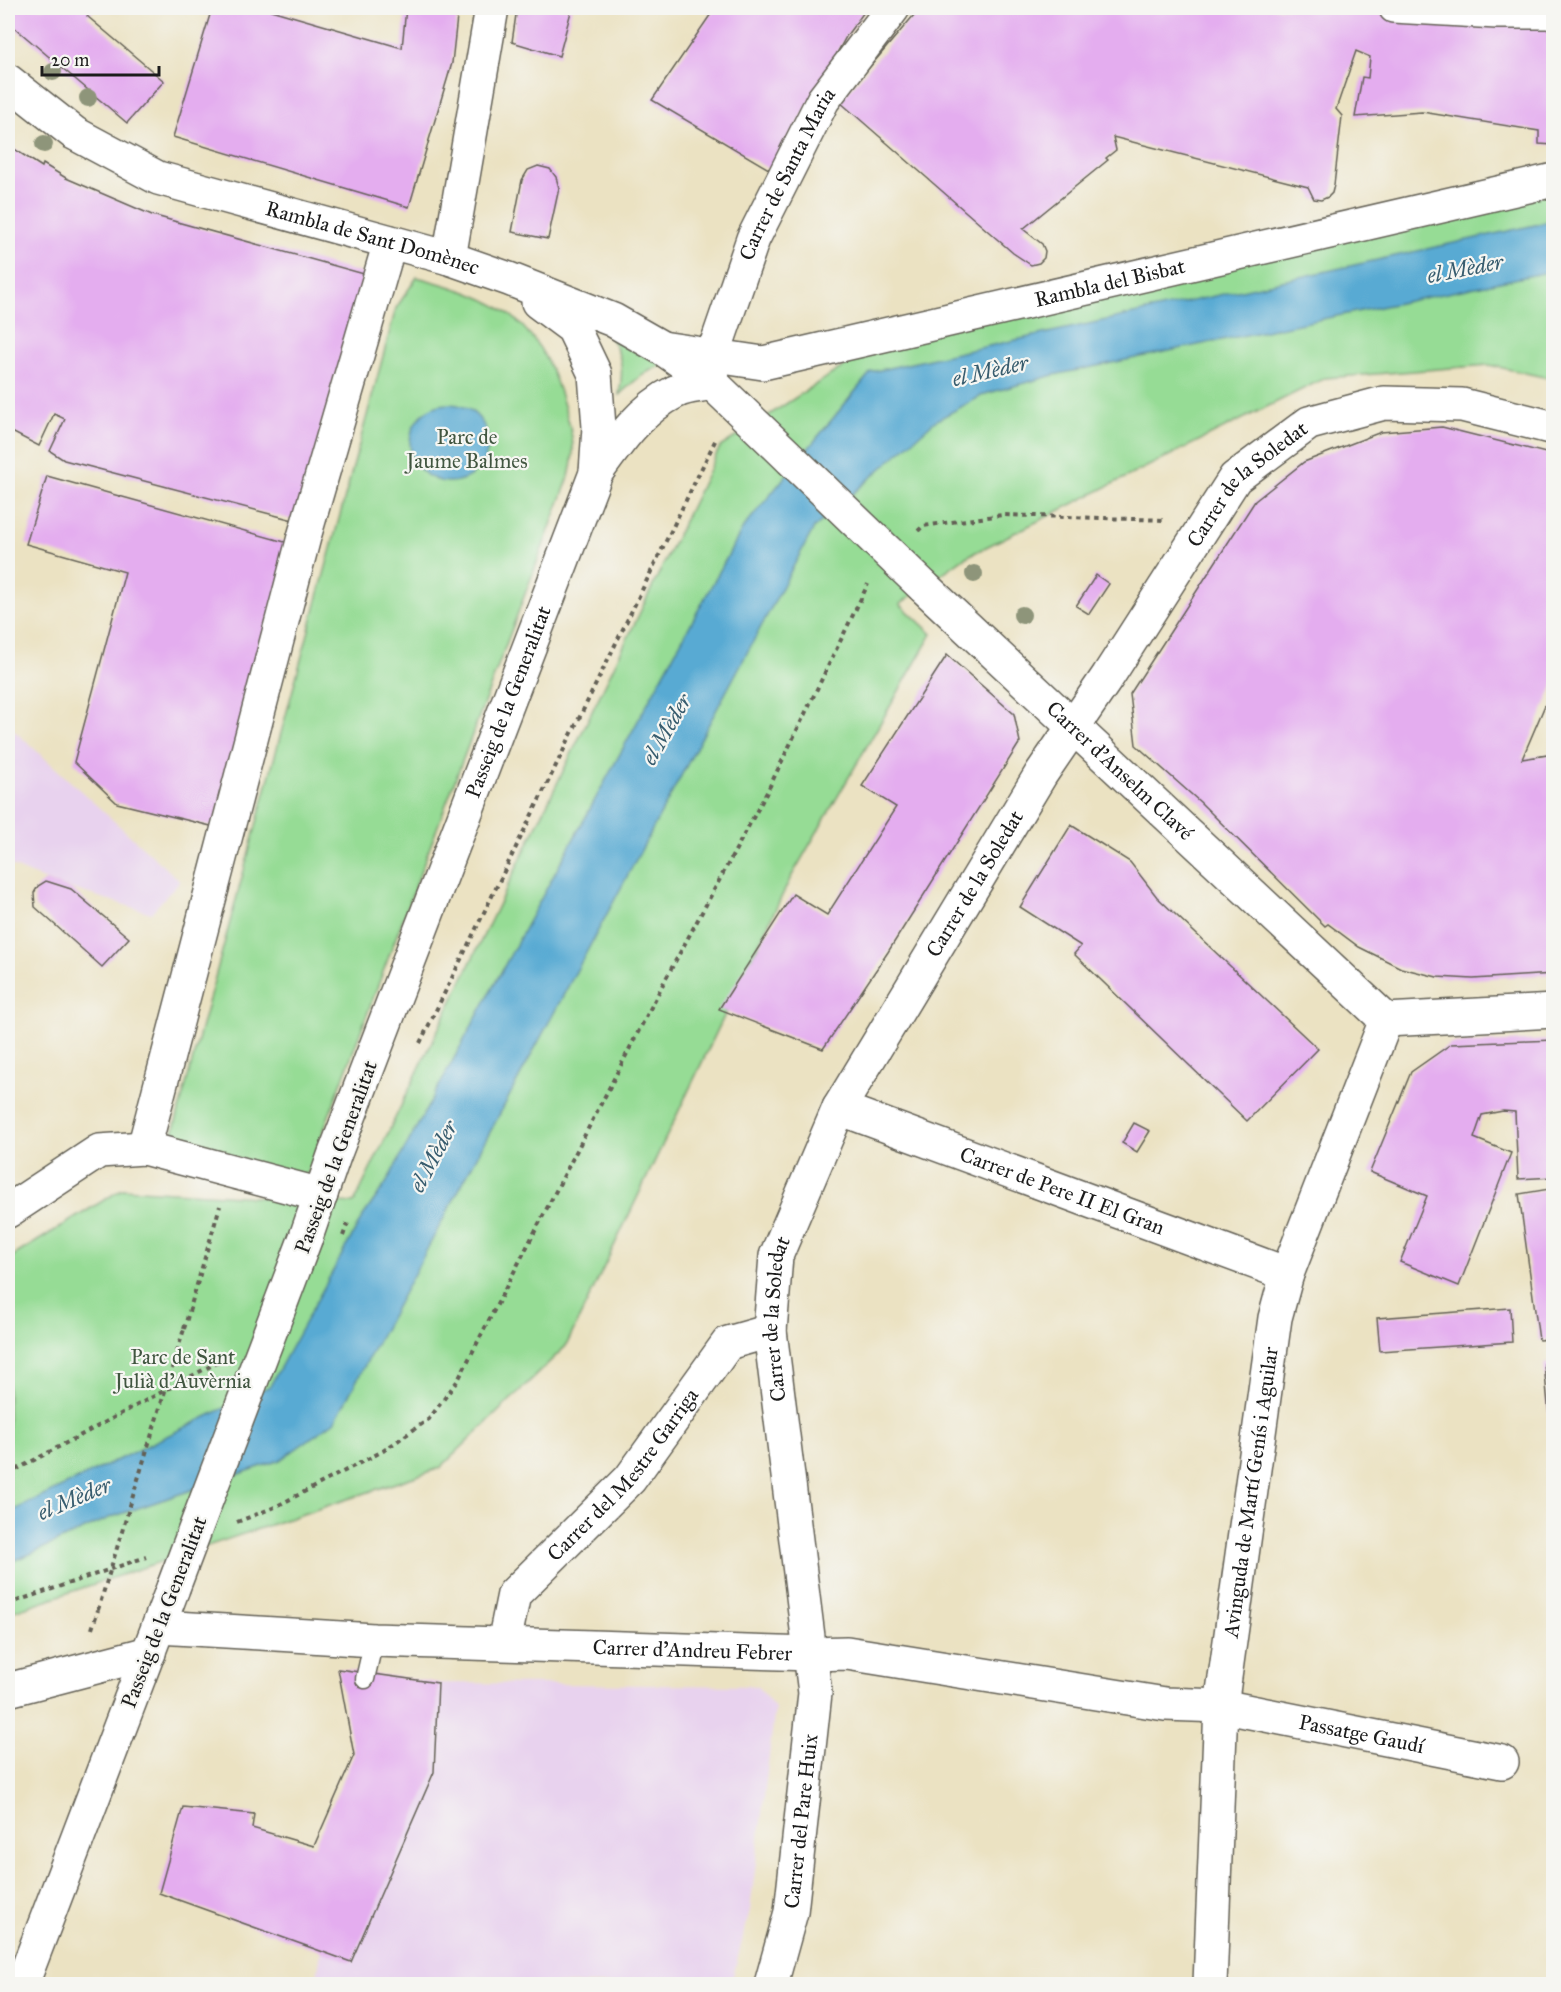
<svg xmlns="http://www.w3.org/2000/svg" width="1561" height="1992" font-family="'IM FELL Great Primer',serif">
<rect width="100%" height="100%" fill="#f6f6f2"/>
<filter id="ink" filterUnits="userSpaceOnUse"><feTurbulence type="fractalNoise" baseFrequency=".0167" numOctaves="2"/><feDisplacementMap in="SourceGraphic" scale="12" xChannelSelector="R" yChannelSelector="G"/><feConvolveMatrix kernelMatrix="1 2 1 2 8 2 1 2 1" color-interpolation-filters="sRGB"/></filter>
<filter id="wash" filterUnits="userSpaceOnUse"><feTurbulence type="fractalNoise" baseFrequency=".008" numOctaves="4" result="noise"/><feDisplacementMap in="SourceGraphic" scale="24" xChannelSelector="R" yChannelSelector="G"/><feGaussianBlur stdDeviation="1.35" result="paint"/><feColorMatrix in="noise" values="0 0 0 0 0 0 0 0 0 0 0 0 0 0 0 0 0 1.4 0 .05"/><feComposite in="paint" operator="in"/></filter>
<g filter="url(#wash)">
<rect width="100%" height="100%" fill="#ebe2c2"/>
<g fill="#e8d2ee">
<path d="M8,725L180,881L151,913L47,881L8,864Z"/>
<path d="M438,1683L757,1686L775,1708L750,1910L731,1984H316L321,1951L351,1962L434,1772Z"/>
</g>
<g fill="#96dc95" stroke="#597c58" stroke-width="1.5">
<path d="M1553,172V379L1489,365L1325,378L964,558L900,604L932,634L791,877L566,1346L440,1468L8,1613V1259L122,1189L354,1203L720,447L870,349Z"/>
<path d="M417,277C449,286 488,296 514,318C543,344 555,373 565,409C569,422 573,436 573,449C573,458 571,468 569,477L306,1177L171,1140L396,308Z"/>
<path d="M604,327L667,364C647,369 634,381 619,395C625,365 621,352 604,327Z"/>
</g>
<g fill="#58aad3" stroke="#3a6378" stroke-width="1.5">
<path d="M1553,221V271L1054,375L985,394L935,421L814,528L335,1421L280,1460L109,1518L28,1555L8,1563V1513L270,1386L363,1216L385,1185L743,528L871,372Z"/>
<circle cx="449" cy="443" r="39"/>
</g>
<g id="blocks">
<g fill="#e4adef">
<path d="M8,8H96L87,16L164,81L127,123L8,22Z"/>
<path d="M212,8H264L402,48L406,8H458L452,63L409,207L173,137Z"/>
<path d="M517,8H572L559,56L512,42Z"/>
<path d="M715,8H867L847,35L772,171L652,100Z"/>
<path d="M920,8H1391L1553,23L1551,76L1554,77V145L1539,144V131L1422,112L1355,117L1362,77L1368,78L1370,57L1356,51L1336,109L1342,116L1334,185L1332,193L1328,197L1321,200L1314,199L1308,187L1113,137L1116,150L1106,158L1108,160L1023,229L1042,244L1045,251L1044,258L1039,263L1031,265L1013,253L840,102Z"/>
<path d="M8,145L42,167L43,164L66,178L152,215L364,274L297,521L64,460L50,451L65,419L54,414L39,446L12,432L8,442Z"/>
<path d="M538,166L550,169L556,177L559,188L548,239L512,232L522,180L528,170Z"/>
<path d="M1442,427L1554,455V684L1522,759L1554,754V974L1473,979L1437,977L1401,968L1359,947L1328,924L1325,926L1200,802L1136,745L1130,694L1255,501L1304,462L1381,432Z"/>
<path d="M47,476L292,544L215,827L117,803L74,762L125,572L26,544Z"/>
<path d="M1096,575L1109,584L1089,614L1076,606Z"/>
<path d="M947,655L1014,714L1020,742L888,952L823,1049L719,1009L793,894L827,915L896,807L862,786Z"/>
<path d="M1071,825L1130,862L1157,897L1318,1049L1247,1121L1074,954L1081,946L1020,907Z"/>
<path d="M46,881L71,889L129,938L102,967L35,907L34,893L38,886Z"/>
<path d="M1554,1040V1177L1518,1179L1515,1112L1503,1111L1482,1115L1474,1138L1511,1153L1459,1286L1400,1262L1427,1196L1370,1172L1411,1072L1451,1044Z"/>
<path d="M1134,1123L1150,1131L1137,1152L1122,1143Z"/>
<path d="M1549,1189L1554,1210V1339L1539,1340L1519,1194Z"/>
<path d="M1510,1308L1512,1342L1380,1351L1377,1318Z"/>
<path d="M1554,1363V1415H1549L1544,1364Z"/>
<path d="M338,1669L438,1683L434,1772L351,1962L159,1893L183,1807L254,1814L252,1828L314,1846L354,1755Z"/>
</g>
</g>
</g>
<g filter="url(#ink)">
<use href="#blocks" fill-opacity="0" stroke="#646156" stroke-width="1.5"/>
<g fill="none" stroke-linecap="round" stroke-linejoin="round">
<g stroke="#646156" stroke-width="21">
<path id="service" d="M365,1679L374,1640"/>
</g>
<g stroke="#646156" stroke-width="30">
<path id="pedestrian" d="M1393,9L1497,15H1554"/>
</g>
<g stroke="#646156" stroke-width="36">
<g id="minor">
<path id="s1" d="M8,81L74,133L158,178L449,258L509,279L613,320L662,348L712,383L791,459"/>
<path d="M449,258L492,8"/>
<path d="M538,302L573,328L595,374L599,427L596,473"/>
<path id="s2" d="M662,348L763,363L1554,180"/>
<path id="s3" d="M713,355L753,239L823,100L893,8"/>
<path id="s4" d="M923,586L1386,1020L1554,1011"/>
<path id="s5" d="M839,1108L1287,1274"/>
<path d="M144,1148L304,537L390,242"/>
<path d="M8,1211L99,1151L144,1148L321,1195"/>
<path id="s6" d="M306,1237L334,1156L596,473C618,442 641,409 675,392C685,386 701,386 712,383"/>
<path id="s7" d="M159,1627L374,1640L811,1654L847,1653L1165,1704L1221,1706L1502,1762"/>
<path id="s8" d="M504,1643L514,1594L630,1479L728,1343L770,1331"/>
<path d="M8,1690L149,1653"/>
<path id="s9" d="M771,1984L791,1912L815,1693L770,1331L776,1256L839,1108L1041,774L1108,676L1235,478L1309,423L1384,403L1462,405L1554,428"/>
<path id="s10" d="M1210,1984L1221,1706L1275,1318L1287,1274L1386,1020"/>
</g>
</g>
<g stroke="#646156" stroke-width="36">
<path id="tertiary" d="M22,1984L173,1588"/>
</g>
<g stroke="#646156" stroke-width="4" stroke-dasharray="4.5 4.5" stroke-linecap="butt">
<path d="M1040,8L1046,12"/>
<path d="M918,531L923,526L1002,515L1166,520"/>
<path d="M420,1043L716,439"/>
<path d="M184,1329L220,1206"/>
<path d="M8,1474L218,1362"/>
<path d="M237,1522L275,1507L383,1451L429,1419L458,1380L663,984L766,794L868,584"/>
<path d="M8,1604L146,1557"/>
<path d="M92,1629L98,1610"/>
</g>
<use href="#service" stroke="#fff" stroke-width="18"/>
<use href="#pedestrian" stroke="#fff" stroke-width="27"/>
<use href="#minor" stroke="#fff" stroke-width="33"/>
<use href="#tertiary" stroke="#fff" stroke-width="33"/>
<g stroke="#646156" stroke-width="36" stroke-linecap="butt">
<path id="minor-bridge" d="M791,459L923,586"/>
</g>
<g stroke="#646156" stroke-width="36" stroke-linecap="butt">
<path id="tertiary-bridge" d="M173,1588L306,1237"/>
</g>
<g stroke="#646156" stroke-width="4" stroke-dasharray="4.5 4.5" stroke-linecap="butt">
<path d="M343,1236L349,1220"/>
<path d="M98,1610L184,1329"/>
</g>
<use href="#minor-bridge" stroke="#fff" stroke-width="33"/>
<use href="#tertiary-bridge" stroke="#fff" stroke-width="33"/>
</g>
<g fill="#8e957a">
<circle cx="53" cy="72" r="9"/>
<circle cx="88" cy="98" r="9"/>
<circle cx="44" cy="144" r="9"/>
<circle cx="974" cy="574" r="9"/>
<circle cx="1022" cy="615" r="9"/>
</g>
</g>
<g text-anchor="middle" stroke-width="4.5" stroke-linejoin="round" paint-order="stroke">
<g font-size="21" fill="#1c1c1c" stroke="#f6f6f2">
<text dy="7" stroke="none"><textPath href="#s3" startOffset="196">Carrer de Santa Maria</textPath></text>
<text dy="7" stroke="none"><textPath href="#s1" startOffset="402">Rambla de Sant Domènec</textPath></text>
<text dy="7" stroke="none"><textPath href="#s2" startOffset="458">Rambla del Bisbat</textPath></text>
<text dy="7" stroke="none"><textPath href="#s9" startOffset="1644">Carrer de la Soledat</textPath></text>
<text dy="7" stroke="none"><textPath href="#s6" startOffset="572">Passeig de la Generalitat</textPath></text>
<text dy="7" stroke="none"><textPath href="#s4" startOffset="270">Carrer d'Anselm Clavé</textPath></text>
<text dy="7" stroke="none"><textPath href="#s9" startOffset="1158">Carrer de la Soledat</textPath></text>
<text transform="translate(336 1157) rotate(-70)" y="7">Passeig de la Generalitat</text>
<text dy="7" stroke="none"><textPath href="#s5" startOffset="238">Carrer de Pere II El Gran</textPath></text>
<text dy="7" stroke="none"><textPath href="#s9" startOffset="672">Carrer de la Soledat</textPath></text>
<text dy="7" stroke="none"><textPath href="#s8" startOffset="212">Carrer del Mestre Garriga</textPath></text>
<text dy="7" stroke="none"><textPath href="#s10" startOffset="494">Avinguda de Martí Genís i Aguilar</textPath></text>
<text transform="translate(164 1612) rotate(-69)" y="7">Passeig de la Generalitat</text>
<text dy="7" stroke="none"><textPath href="#s7" startOffset="534">Carrer d'Andreu Febrer</textPath></text>
<text dy="7" stroke="none"><textPath href="#s7" startOffset="1210">Passatge Gaudí</textPath></text>
<text dy="7" stroke="none"><textPath href="#s9" startOffset="166">Carrer del Pare Huix</textPath></text>
</g>
<g font-size="21" fill="#415640" stroke="#f6f6f2">
<text x="467" y="444">Parc de<tspan x="467" dy="24">Jaume Balmes</tspan></text>
<text x="183" y="1364">Parc de Sant<tspan x="183" dy="24">Julià d'Auvèrnia</tspan></text>
</g>
<g font-size="22" font-style="italic" fill="#375c6e" stroke="#f6f6f2">
<text transform="translate(1465 268) rotate(-11)" y="8">el Mèder</text>
<text transform="translate(990 370) rotate(-13)" y="8">el Mèder</text>
<text transform="translate(666 729) rotate(-60)" y="8">el Mèder</text>
<text transform="translate(433 1156) rotate(-62)" y="8">el Mèder</text>
<text transform="translate(74 1498) rotate(-23)" y="8">el Mèder</text>
</g>
</g>
<rect width="1561" height="1992" fill="none" stroke="#f6f6f2" stroke-width="30"/>
<path d="M42 66v9h117v-9" fill="none" stroke="#1c1c1c" stroke-width="3"/>
<text x="51" y="66" font-size="18" fill="#1c1c1c" stroke="#f6f6f2" stroke-width="4.5" paint-order="stroke">20 m</text>
</svg>
